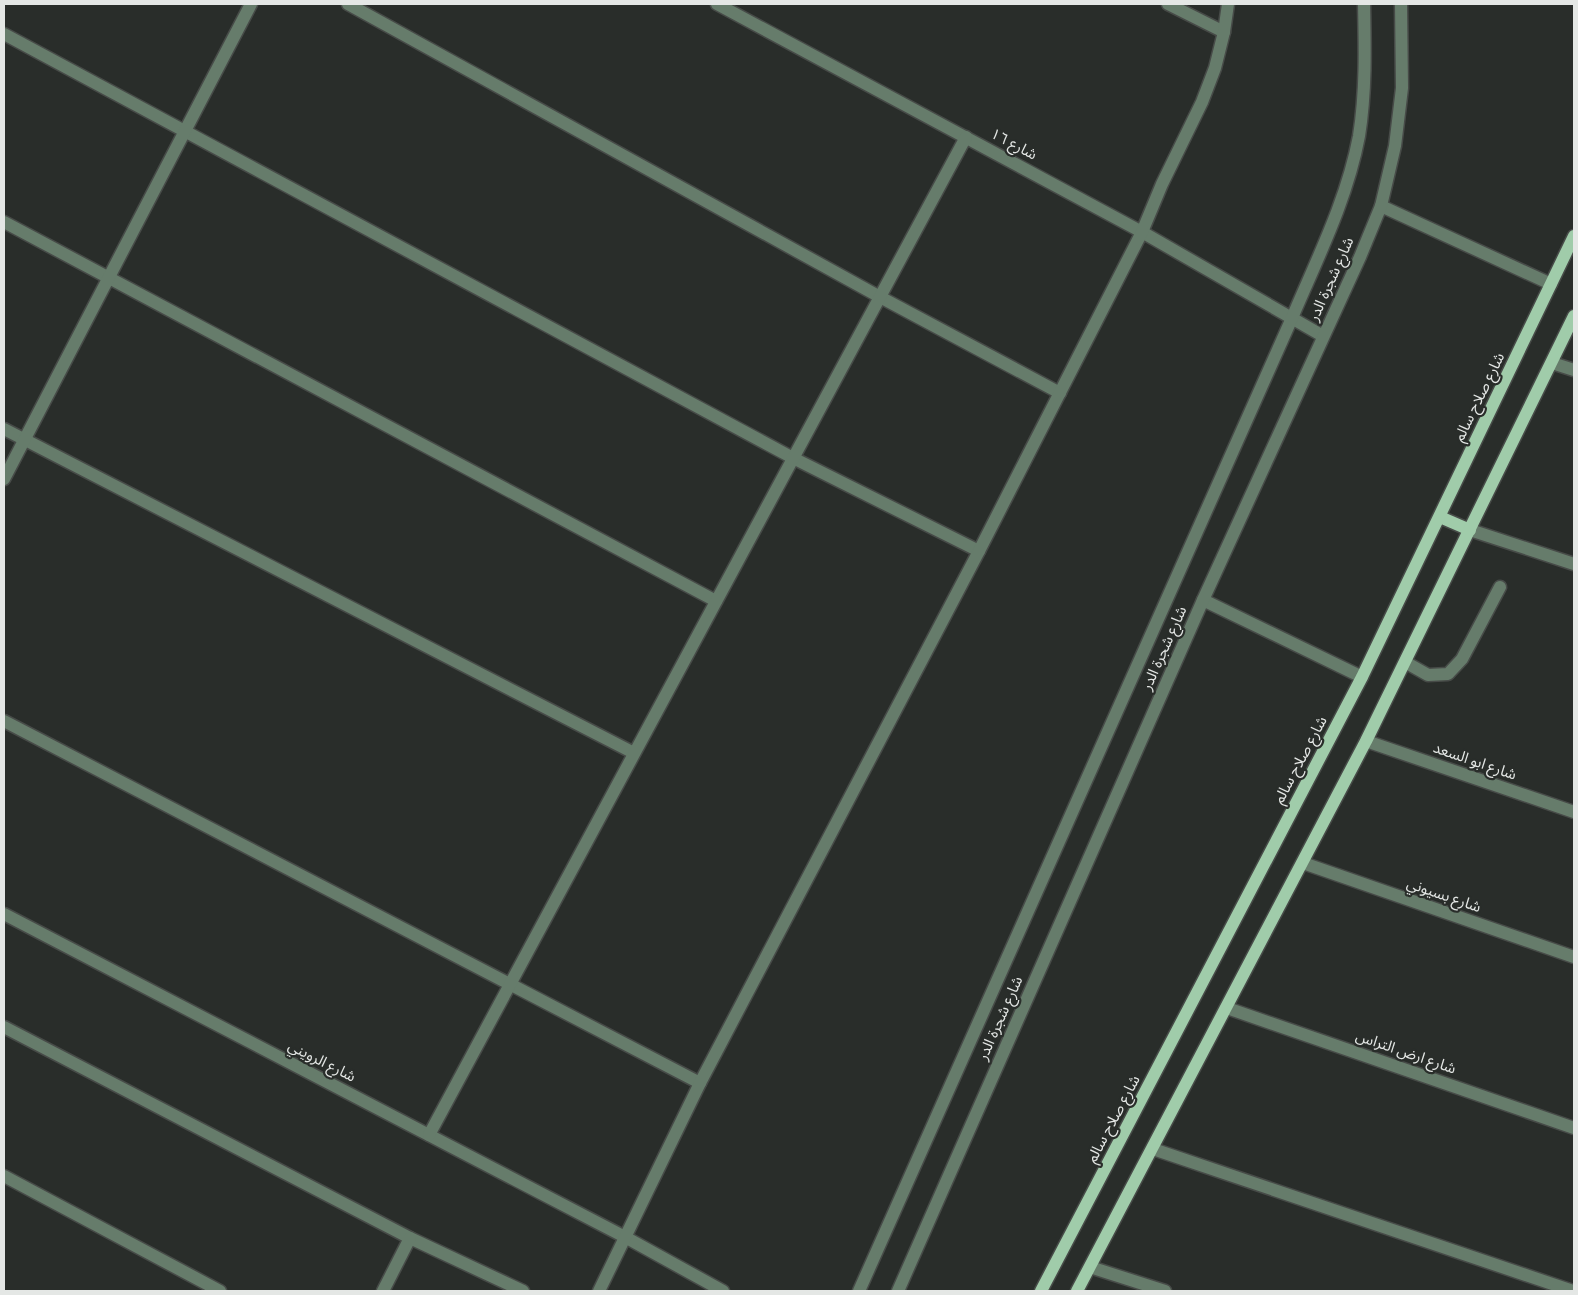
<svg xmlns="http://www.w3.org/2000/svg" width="1578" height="1295" font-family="'Fira Sans Condensed','Noto Sans Arabic',sans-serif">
<rect width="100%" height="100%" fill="#292d2a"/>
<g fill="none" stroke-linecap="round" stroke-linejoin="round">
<g stroke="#474b48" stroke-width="15">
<g id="minor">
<path d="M348,4L880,297L1060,393"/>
<path d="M717,4L1142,232L1323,336"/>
<path d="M1168,4L1224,32"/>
<path d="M4,34L793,458L979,551"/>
<path d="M1381,206L1551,284"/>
<path d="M4,222L716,601"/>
<path d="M1552,363L1574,370"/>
<path d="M4,429L634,753"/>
<path d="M4,479L251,4"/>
<path d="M1470,530L1574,564"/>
<path d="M1203,600L1362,677"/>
<path d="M1405,662L1428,675L1448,674L1462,659L1500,587"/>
<path d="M4,721L700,1083"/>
<path d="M1366,741L1574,812"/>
<path d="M1303,863L1574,957"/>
<path d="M4,914L625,1237L723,1291"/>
<path d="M1227,1008L1574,1128"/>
<path d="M4,1027L410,1238L523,1291"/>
<path d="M429,1135L966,137"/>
<path d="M1153,1149L1573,1291"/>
<path d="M4,1176L220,1291"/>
<path d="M1090,1267L1165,1291"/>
<path d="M383,1291L410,1238"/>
<path d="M599,1291L700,1083L979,551L1142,232L1162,184L1202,102L1215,68L1224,32L1228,4"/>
<path d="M859,1291L1292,318C1317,259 1347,200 1359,136C1366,92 1365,48 1364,4"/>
<path d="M898,1291L1203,600L1360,257L1381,206L1395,146L1402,88L1401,4"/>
</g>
</g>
<g stroke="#474b48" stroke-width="15">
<g id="major">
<path d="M1440,517L1470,530"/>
<path d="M1041,1291L1362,677L1574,236"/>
<path d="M1077,1291L1366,741L1574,316"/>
</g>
</g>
<use href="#minor" stroke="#667c6b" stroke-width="12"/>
<use href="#major" stroke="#a0ccaa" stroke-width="12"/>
</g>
<g text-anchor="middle" stroke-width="4.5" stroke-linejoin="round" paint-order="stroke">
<g font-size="15" fill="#e4e7e5" stroke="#292d2a">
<text transform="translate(1014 144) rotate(28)" y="5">شارع ١٦</text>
<text transform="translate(1331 279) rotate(-66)" y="5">شارع شجرة الدر</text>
<text transform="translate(1479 397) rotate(-64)" y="5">شارع صلاح سالم</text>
<text transform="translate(1164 648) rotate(-66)" y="5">شارع شجرة الدر</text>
<text transform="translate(1300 760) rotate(-62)" y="5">شارع صلاح سالم</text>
<text transform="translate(1475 761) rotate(19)" y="5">شارع ابو السعد</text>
<text transform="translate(1444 895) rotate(19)" y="5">شارع بسيوني</text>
<text transform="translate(1000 1018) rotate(-66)" y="5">شارع شجرة الدر</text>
<text transform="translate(1406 1052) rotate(19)" y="5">شارع ارض التراس</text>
<text transform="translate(322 1061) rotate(27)" y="5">شارع الرويني</text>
<text transform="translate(1113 1119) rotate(-62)" y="5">شارع صلاح سالم</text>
</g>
</g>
<rect width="1578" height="1295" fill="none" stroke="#e4e7e5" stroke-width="10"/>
</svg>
